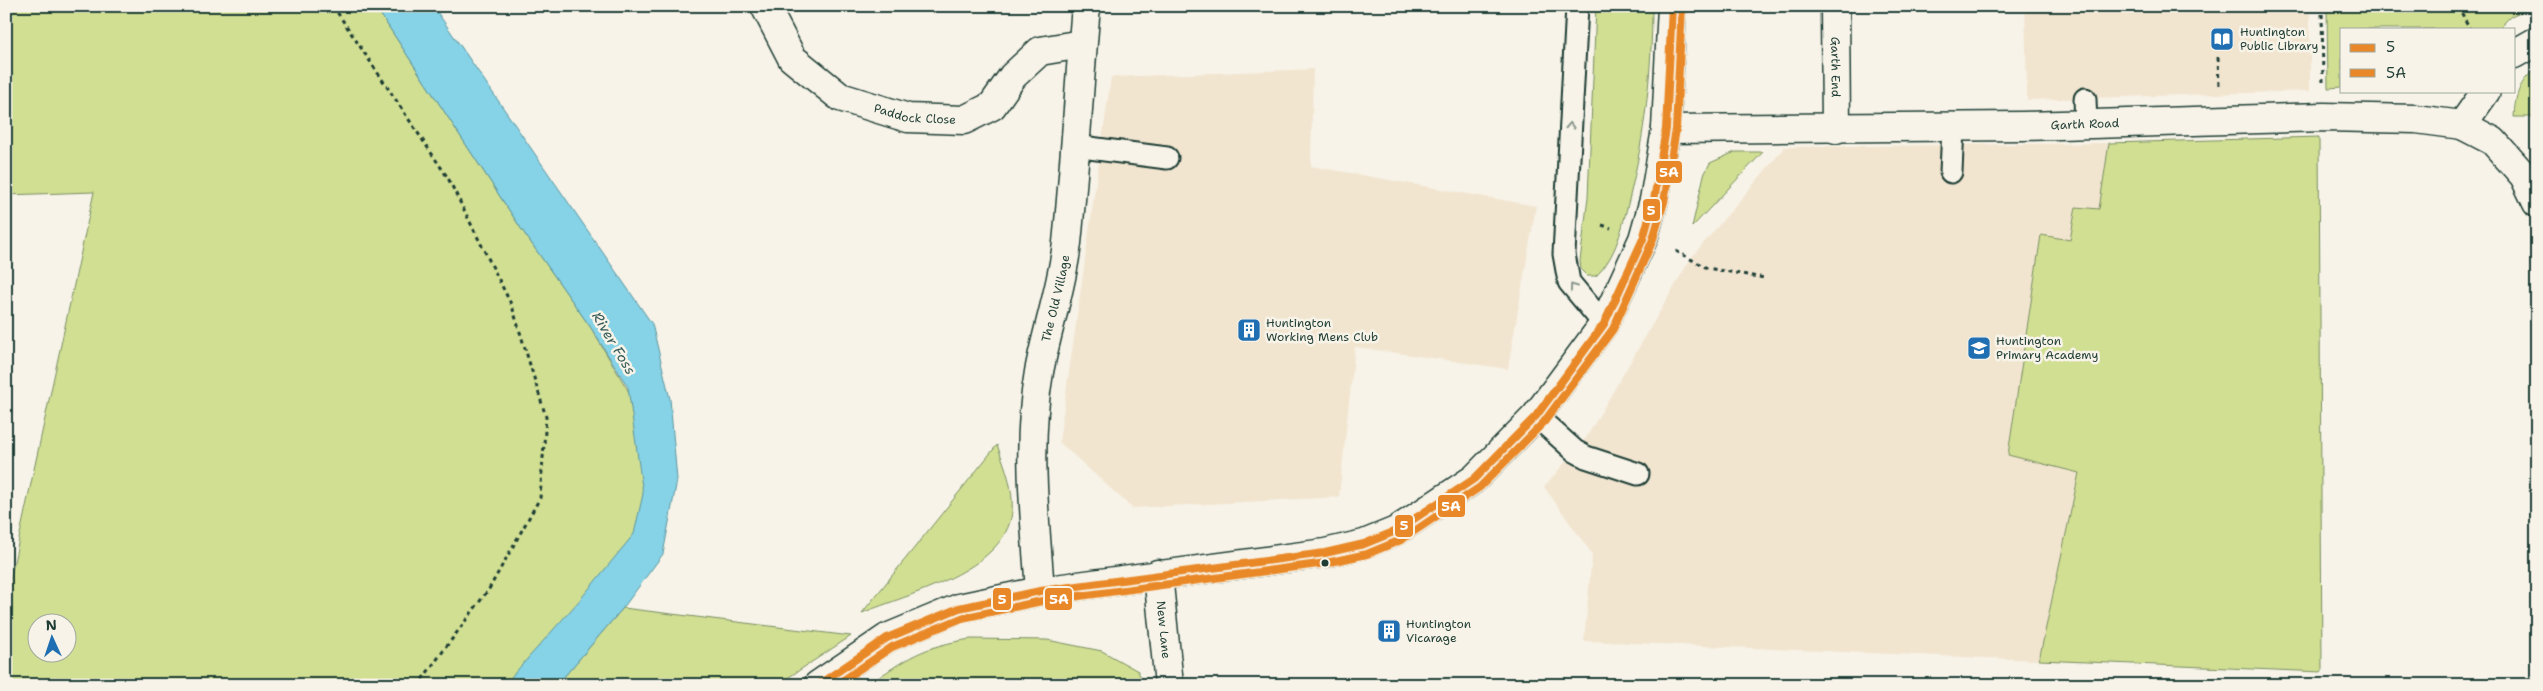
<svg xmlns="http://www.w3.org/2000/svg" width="2543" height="691" font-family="'Shantell Sans',sans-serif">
<rect width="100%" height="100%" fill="#f7f3e8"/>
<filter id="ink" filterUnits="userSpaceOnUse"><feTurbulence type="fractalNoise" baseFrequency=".02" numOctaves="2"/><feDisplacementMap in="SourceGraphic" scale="10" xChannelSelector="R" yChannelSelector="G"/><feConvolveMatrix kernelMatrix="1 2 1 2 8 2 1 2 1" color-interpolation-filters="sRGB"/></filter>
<g filter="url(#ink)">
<g fill="#f2e5d0">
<path d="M2025,6H2310V91L2027,100Z"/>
<path d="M1313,69L1311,166L1536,206L1508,369L1355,347L1339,497L1132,508L1059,442L1111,77Z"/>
<path d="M2319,137L2322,672L1584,641L1592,554L1544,487L1586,438L1691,258L1785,147L2109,143Z"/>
</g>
<g fill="#d1df92" stroke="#788e63" fill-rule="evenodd">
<path d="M6,6H375L522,230L591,328L629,392L645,487L634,544L505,685H6V599L94,192L6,195ZM38,624H68V654H38Z"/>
<path d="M1596,6H1652C1652,72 1645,135 1629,200C1622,227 1617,256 1596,276H1587L1581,270L1580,261L1588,198Z"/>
<path d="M2327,6H2530V8L2511,16L2498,29H2342V87L2328,88Z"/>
<path d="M2537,68V117H2514C2515,96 2519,81 2537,68Z"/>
<path d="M2319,137L2322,672L2039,660L2079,473L2008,455L2041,235L2070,240L2076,207L2099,209L2109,143Z"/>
<path d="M1735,152H1763L1692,227L1704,175L1710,163Z"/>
<path d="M997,445C1005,466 1014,489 1012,512C1005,571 908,594 862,613Z"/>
<path d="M623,608L851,636L777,685H557Z"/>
<path d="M971,639L1047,640L1102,651L1138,671L1144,685H868C906,658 924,646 971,639Z"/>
</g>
<path fill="#86d2e6" stroke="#5d969f" d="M375,6H433L652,324L670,399L677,480L663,554L623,608L557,685H504L578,602L634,534L643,494L628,387L591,328L522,230Z"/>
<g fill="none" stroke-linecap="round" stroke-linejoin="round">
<g stroke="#1f3d34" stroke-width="25">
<g id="service">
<path d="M1577,6L1564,254L1569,282L1604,324"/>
<path d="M2085,99L2086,125"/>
<path d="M1074,146L1167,158"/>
<path d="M1951,172L1953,127"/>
<path d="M1536,416L1575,451L1586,457L1638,474"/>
</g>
</g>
<g stroke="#1f3d34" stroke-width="31">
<g id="minor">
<path id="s1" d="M765,6L792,58L840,97L908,118L964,120L992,106L1013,76L1040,51L1082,44"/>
<path id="s2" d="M1835,6L1836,129"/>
<path d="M2514,54L2537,41"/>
<path d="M2462,125L2486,91"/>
<path id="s3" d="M1666,129L2023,126L2324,117L2416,119L2462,125L2493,141L2524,176L2537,203"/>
<path id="s4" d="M1040,591C1035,519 1026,444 1039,372C1047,329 1062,287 1067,243C1075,165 1079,85 1086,6"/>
</g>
</g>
<g stroke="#1f3d34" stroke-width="31">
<g id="tertiary">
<path id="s5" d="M1158,574L1169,685"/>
<path d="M818,685L887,638L959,608L1040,591L1325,553L1364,544L1396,531L1474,479L1536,416L1604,324L1643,239L1654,200L1666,129L1672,6"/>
</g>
</g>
<g stroke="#1f3d34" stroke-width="3" stroke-dasharray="4 4" stroke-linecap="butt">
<path d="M333,6L448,178L512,306L546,417L540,498L489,589L418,685"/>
<path d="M2322,6L2323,84"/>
<path d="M2458,6L2470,29"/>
<path d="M2218,57L2219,87"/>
<path d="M1602,225L1611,228"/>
<path d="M1676,251L1707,268L1764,278"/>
</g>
<use href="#service" stroke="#f7f3e8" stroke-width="21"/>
<use href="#minor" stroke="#f7f3e8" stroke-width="28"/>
<use href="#tertiary" stroke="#f7f3e8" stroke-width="28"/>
<g stroke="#f7f3e8" stroke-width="11">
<path id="bus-1" d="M818,685L887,638L959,608L1040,591L1325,553L1364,544L1396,531L1474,479L1536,416L1604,324L1643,239L1654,200L1666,129L1672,6"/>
</g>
<g stroke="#f7f3e8" stroke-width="11">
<path id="bus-2" d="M836,685L892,647L962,618L1042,601L1326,563L1367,554L1401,540L1480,487L1544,422L1613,329L1652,242L1664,202L1676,129L1682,6"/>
</g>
<use href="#bus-1" stroke="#e98828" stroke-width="8"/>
<use href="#bus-2" stroke="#e98828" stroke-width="8"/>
</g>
<defs><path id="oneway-chevron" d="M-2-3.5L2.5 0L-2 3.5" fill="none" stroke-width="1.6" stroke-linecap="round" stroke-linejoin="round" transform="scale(1.25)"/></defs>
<g stroke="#8b988e">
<use href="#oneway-chevron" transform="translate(1570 126) rotate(-87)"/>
<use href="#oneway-chevron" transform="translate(1573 287) rotate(-126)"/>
</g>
</g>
<defs>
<g id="library-square" transform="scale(1.25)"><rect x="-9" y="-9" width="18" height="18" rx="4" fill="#1f6fb2" stroke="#f7f3e8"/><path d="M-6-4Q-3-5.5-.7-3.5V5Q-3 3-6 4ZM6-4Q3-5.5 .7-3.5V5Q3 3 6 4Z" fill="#fff"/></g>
<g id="building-square" transform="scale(1.25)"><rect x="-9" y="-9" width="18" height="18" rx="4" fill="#1f6fb2" stroke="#f7f3e8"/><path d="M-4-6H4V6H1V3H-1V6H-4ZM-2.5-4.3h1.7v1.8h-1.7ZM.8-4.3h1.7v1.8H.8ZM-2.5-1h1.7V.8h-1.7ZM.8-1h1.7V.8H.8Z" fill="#fff"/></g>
<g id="school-square" transform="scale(1.25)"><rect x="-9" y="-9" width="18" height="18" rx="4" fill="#1f6fb2" stroke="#f7f3e8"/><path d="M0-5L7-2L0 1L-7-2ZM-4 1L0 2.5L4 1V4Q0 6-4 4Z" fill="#fff"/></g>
</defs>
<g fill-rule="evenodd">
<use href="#library-square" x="2222" y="39"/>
<use href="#building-square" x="1249" y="330"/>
<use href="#school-square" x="1979" y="348"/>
<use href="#building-square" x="1389" y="631"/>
</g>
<circle fill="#1f3d34" stroke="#f7f3e8" stroke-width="2" cx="1325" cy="563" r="4.5"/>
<g text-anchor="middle" stroke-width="5" stroke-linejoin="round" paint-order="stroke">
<g font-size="12" fill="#1f3d34" stroke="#f7f3e8" text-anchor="start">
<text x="2240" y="36">Huntington<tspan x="2240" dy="14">Public Library</tspan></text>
<text x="1266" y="327">Huntington<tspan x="1266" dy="14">Working Mens Club</tspan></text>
<text x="1996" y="345">Huntington<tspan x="1996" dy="14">Primary Academy</tspan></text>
<text x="1406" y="628">Huntington<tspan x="1406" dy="14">Vicarage</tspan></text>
</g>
<g font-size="12" fill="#1f3d34" stroke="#f7f3e8">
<text dy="4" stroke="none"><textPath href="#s2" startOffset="61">Garth End</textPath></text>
<text dy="4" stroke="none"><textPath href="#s1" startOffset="198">Paddock Close</textPath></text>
<text dy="4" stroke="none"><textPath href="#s3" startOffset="419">Garth Road</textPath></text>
<text dy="4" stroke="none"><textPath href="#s4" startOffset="295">The Old Village</textPath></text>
<text dy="4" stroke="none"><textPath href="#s5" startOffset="56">New Lane</textPath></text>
</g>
<g font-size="14" font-style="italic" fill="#345b58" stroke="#f7f3e8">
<text transform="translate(614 343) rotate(59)" y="5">River Foss</text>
</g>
</g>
<g stroke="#f7f3e8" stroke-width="2">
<rect x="1655" y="160" width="28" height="24" rx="5" fill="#e98828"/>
<rect x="1642" y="198" width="19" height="24" rx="5" fill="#e98828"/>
<rect x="1437" y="494" width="29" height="24" rx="5" fill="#e98828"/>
<rect x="1394" y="514" width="20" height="24" rx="5" fill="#e98828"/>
<rect x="1044" y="587" width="29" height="24" rx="5" fill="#e98828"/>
<rect x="992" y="587" width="20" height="24" rx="5" fill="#e98828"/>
</g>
<g font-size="14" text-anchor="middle" font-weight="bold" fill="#fff">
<text x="1669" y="177">5A</text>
<text x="1651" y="215">5</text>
<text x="1451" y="511">5A</text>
<text x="1404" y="530">5</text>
<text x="1059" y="604">5A</text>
<text x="1002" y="604">5</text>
</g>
<rect width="2543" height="691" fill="none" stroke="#f7f3e8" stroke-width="25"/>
<rect x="12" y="12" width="2518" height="666" fill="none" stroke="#1f3d34" stroke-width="2" filter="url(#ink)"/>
<rect x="2340" y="28" width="175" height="65" fill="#f7f3e8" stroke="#a1aaa0"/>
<rect x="2350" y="44" width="25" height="8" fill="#e98828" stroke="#a1aaa0"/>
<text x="2386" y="52" font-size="15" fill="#1f3d34">5</text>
<rect x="2350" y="69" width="25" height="8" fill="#e98828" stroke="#a1aaa0"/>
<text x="2386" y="78" font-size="15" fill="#1f3d34">5A</text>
<g transform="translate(52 638) rotate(357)"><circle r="24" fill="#f7f3e8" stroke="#a1aaa0"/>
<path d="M0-4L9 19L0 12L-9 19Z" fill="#1f6fb2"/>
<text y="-8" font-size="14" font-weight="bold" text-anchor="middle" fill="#1f3d34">N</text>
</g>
</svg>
